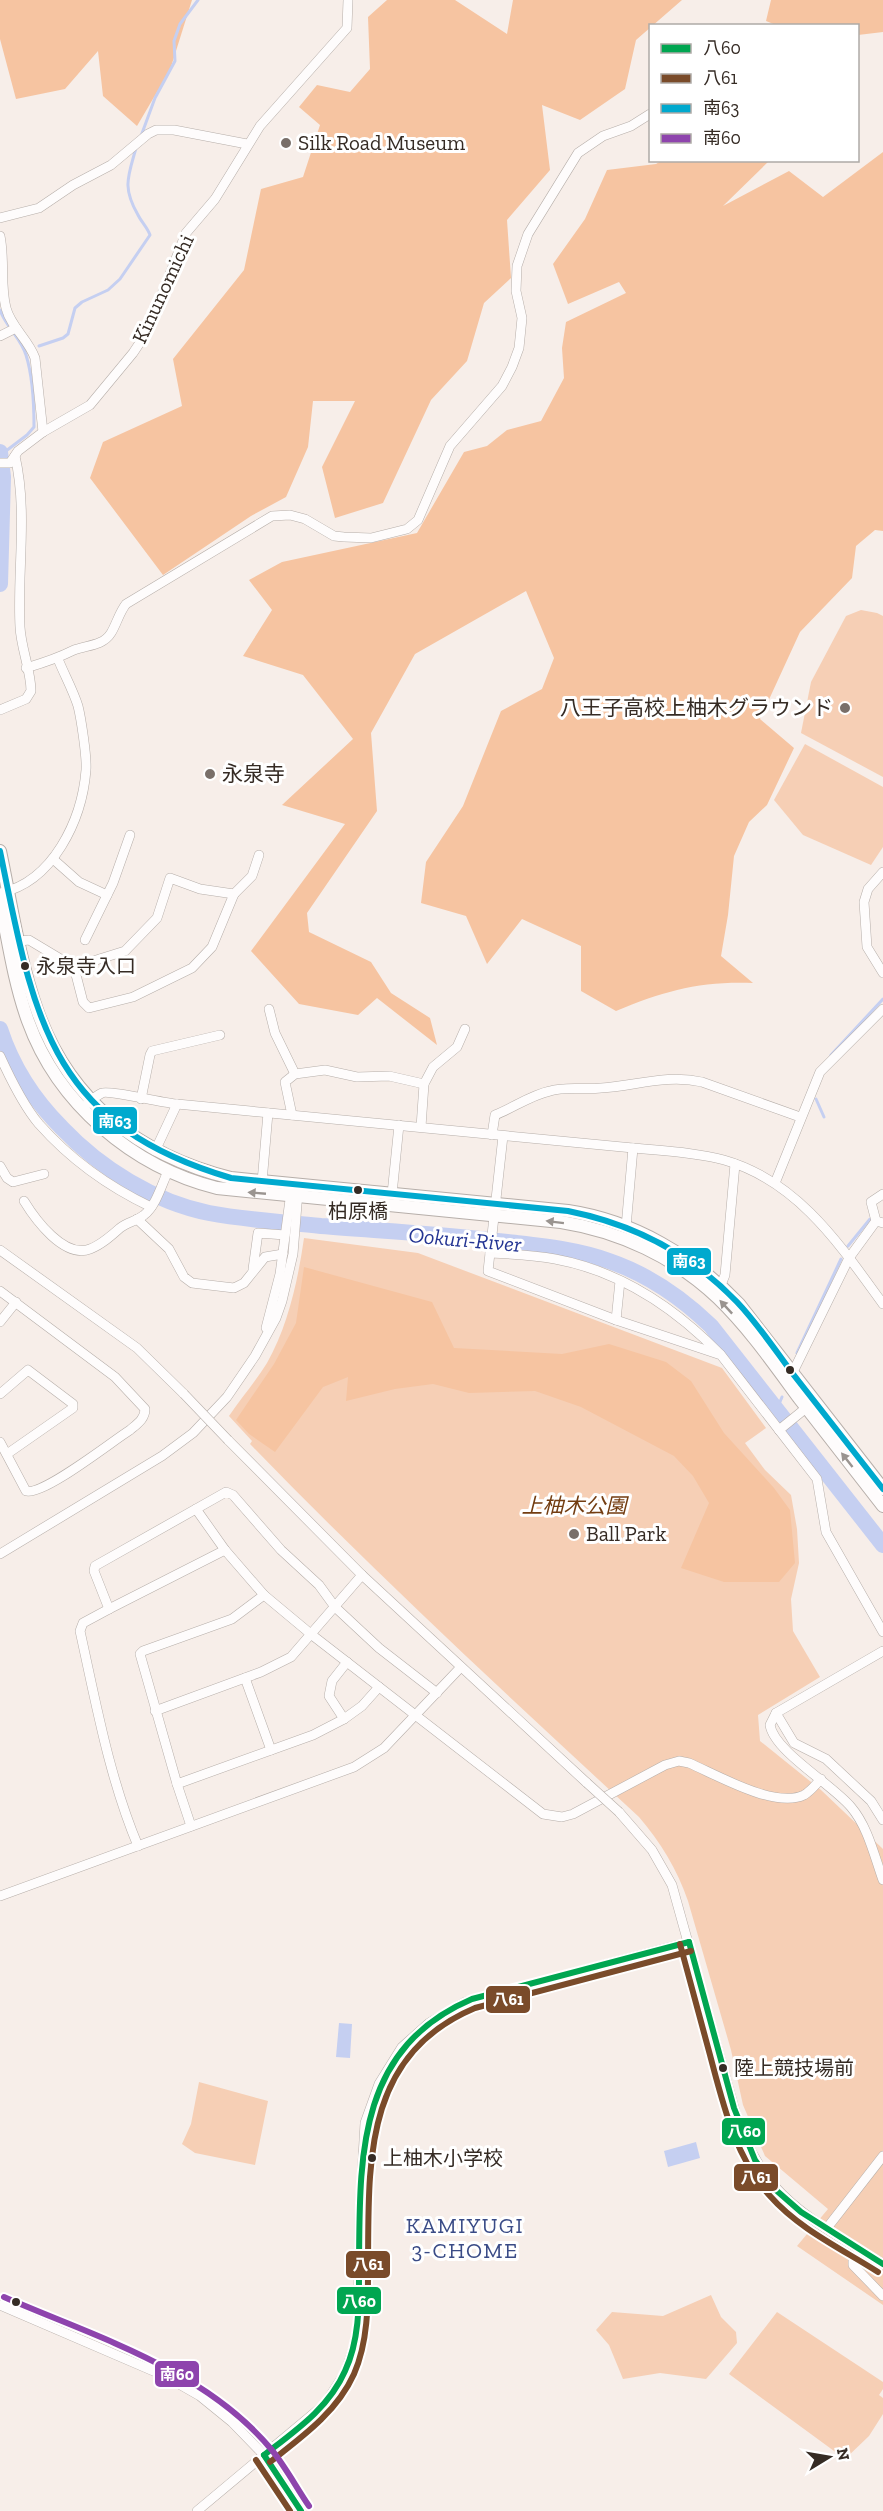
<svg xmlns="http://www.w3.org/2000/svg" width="883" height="2511" font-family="'Zilla Slab','Noto Sans JP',serif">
<rect width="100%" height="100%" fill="#f7eee9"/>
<g fill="#f6cfb5">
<path d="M861,610L877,613L883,616V777L801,733L811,682L846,616Z"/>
<path d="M805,744L883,787V847L871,865L803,835L774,800Z"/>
<path d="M304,1238L418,1253L722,1368L766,1428L745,1443L765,1470L791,1495L797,1529L799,1563L791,1599L793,1631L820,1677L758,1715L760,1741L821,1790L883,1849V2305L797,2246L828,2209L765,2156L743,2105L731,2050L688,1901C677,1869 661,1843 639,1817C507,1695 375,1573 250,1444L252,1441L229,1416C241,1398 256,1381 267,1363C288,1326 298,1280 304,1238Z"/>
<path d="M199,2082L268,2101L255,2165L195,2153L182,2144L191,2124Z"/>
<path d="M711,2295L721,2317L736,2332L737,2343L706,2379L660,2373L623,2379L609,2345L596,2330L612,2312L663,2316Z"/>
<path d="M777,2312L883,2382V2389L879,2395L883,2398V2414L869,2436L845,2459L729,2374Z"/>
</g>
<g fill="#f6c4a1">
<path d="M0,0H192L170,70L137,126L103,96L98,51L65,89L16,99L0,39Z"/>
<path d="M387,0H455L507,34L513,0H682L636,40L625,89L580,120L542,105L550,170L507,220L511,278L484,303L467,361L431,400L383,503L335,518L322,467L355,401H313L308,447L286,497L251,516L163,575L90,478L103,442L182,406L173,359L244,270L261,189L303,177L320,125L299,107L317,85L350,92L370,69L368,17Z"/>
<path d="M771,0H883V32L858,35V26L776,25L766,21Z"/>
<path d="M883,152V531L875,530L856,546L852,578L800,632L760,719L794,748L767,805L749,822L734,856L728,915L721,956L753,983C700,981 664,991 616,1011L581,991V946L522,919L487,964L466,916L421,903L426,862L463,806L501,711L542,689L554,658L526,591L415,654L371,733L377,811L307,913L309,932L371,962L391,993L430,1018L437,1045L377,998L358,1015L299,1004L251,951L345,824L282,805L353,739L303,675L243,656L272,610L249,580L282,562L417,533L464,452L487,446L507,430L541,421L564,378L562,348L566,322L626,293L619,282L568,304L553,264L585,219L607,170L656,164L661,161H769L723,206L789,171L823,197Z"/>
<path d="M304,1267L432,1302L454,1348L562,1354L609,1344L666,1362L691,1381L724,1433L774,1488L790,1510L795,1563L779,1582H724L681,1568L709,1503L693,1476L674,1456L581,1407L535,1391L469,1393L433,1384L395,1389L346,1401L348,1377L323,1387L275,1452L249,1434L236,1420L274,1364L296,1323Z"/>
</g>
<g fill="#c5cff1">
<path d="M339,2023L352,2024L350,2058L336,2057Z"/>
<path d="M696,2142L700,2158L668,2167L664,2151Z"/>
</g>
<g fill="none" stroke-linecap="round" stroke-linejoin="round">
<g stroke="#c5cff1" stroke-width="3">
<path d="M141,136L155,98L175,61L174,41L180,24L198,0"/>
<path d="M0,310C6,327 21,338 26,355C33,377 34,404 34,427L27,435L2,454"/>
<path d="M39,346L63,338L68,334L75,308L82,302L108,290L120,279L150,235C147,227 142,223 138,215C122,187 128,177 136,148"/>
<path d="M831,1055L883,999"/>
<path d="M816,1099L824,1117"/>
<path d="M848,1246L870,1219"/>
<path d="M797,1353L841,1259"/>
<path d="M777,1409L782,1397"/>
</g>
<g stroke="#c5cff1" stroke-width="16">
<path d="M0,452L3,477L0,584"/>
<path d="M0,1029C12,1066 34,1100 62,1128C100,1168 154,1202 209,1213C246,1220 284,1222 321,1226C383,1231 445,1234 507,1242C541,1246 576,1249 609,1261C647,1274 682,1298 711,1326L883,1545"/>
</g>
<g stroke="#b6aea9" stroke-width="10">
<g id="minor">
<path d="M0,218L39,208L73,185L111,165L148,134L156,130H174L247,144"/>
<path d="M0,236C5,260 0,285 6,308C11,327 28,339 35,358L43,432"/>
<path d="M0,336L16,328"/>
<path d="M0,463H10L18,451L43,432L90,405L133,353L147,332L186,233L215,199L260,126L347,28L348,0"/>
<path d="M26,668C43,663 58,658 74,650C87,645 103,646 111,633C117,623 119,613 126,604L272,516L290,515L305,519L334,536L344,537L371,538L407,529L418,520L450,446L502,386L512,367L519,348L522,318L516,291L517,266L528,234L578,153L603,136L631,126L650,114"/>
<path d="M0,710L26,699L31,691C31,671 21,648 20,627C17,570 28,512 15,456"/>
<path d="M53,859L79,882L107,895"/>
<path d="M883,872L868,889L864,902L867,947L883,973"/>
<path d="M0,893C53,882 82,820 86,770C87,757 81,718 78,706C73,690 64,674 58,659"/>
<path d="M85,940L113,883L130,835"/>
<path d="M20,941L29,940L74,967L125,951L157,918L170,878L200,889L234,894L252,876L259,855"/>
<path d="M74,967L83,1002L89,1008L133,997L192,968L212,947L234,894"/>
<path d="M269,1009L275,1033L295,1074"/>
<path d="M0,1056C10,1078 23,1105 39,1124C70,1159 109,1187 151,1207"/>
<path d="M141,1099L150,1055L152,1051L220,1035"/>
<path d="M87,1104C92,1100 97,1095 102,1093C108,1090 164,1103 177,1104L633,1148C663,1151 694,1152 724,1160C798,1181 840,1245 883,1304"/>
<path d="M292,1115L285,1082L295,1074L325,1070L357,1077L389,1076L424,1084"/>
<path d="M421,1127L424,1084L433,1067L457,1047L465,1029"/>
<path d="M492,1135L495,1115C513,1108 531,1095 550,1091C566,1086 584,1090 601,1088C635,1086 667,1074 702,1082L800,1117"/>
<path d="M503,1136L488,1271L616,1320L721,1355L817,1479L826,1532L883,1632"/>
<path d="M155,1151L177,1104"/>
<path d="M0,1166L7,1178L13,1182L44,1174"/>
<path d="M262,1182L268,1113"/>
<path d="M775,1183L820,1072L883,1009"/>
<path d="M392,1194L399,1125"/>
<path d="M24,1201C35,1219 64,1259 90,1249C101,1245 111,1236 120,1228C128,1222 137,1221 144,1215C156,1206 162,1184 168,1171"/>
<path d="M137,1219L169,1249L184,1277L192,1283L234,1288L244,1283L265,1257L283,1254"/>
<path d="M876,1221L871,1202L883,1194"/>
<path d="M626,1227L633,1148"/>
<path d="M0,1250L137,1348L184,1394"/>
<path d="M490,1253C512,1254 534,1255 555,1259C620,1271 674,1307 720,1354"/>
<path d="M253,1269L258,1233L285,1235"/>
<path d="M721,1285L725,1275L735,1164"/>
<path d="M0,1291L115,1377L145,1409C145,1419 137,1424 130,1430C111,1442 43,1496 26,1491L0,1442"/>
<path d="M616,1320L620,1281"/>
<path d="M0,1322L16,1302"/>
<path d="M266,1328L280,1274L291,1192"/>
<path d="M793,1372L849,1258L876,1221L883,1223"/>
<path d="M0,1394L28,1370L73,1404V1408L7,1454"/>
<path d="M779,1430L811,1404"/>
<path d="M228,1440L362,1575L587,1783"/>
<path d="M196,1509L225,1550L264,1595L312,1635L543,1814L562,1817L573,1814L665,1765L679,1761L689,1763C717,1775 775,1809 804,1795C811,1791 815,1785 821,1779"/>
<path d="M0,1554L162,1456L193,1433L227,1397L255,1356L276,1318L282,1301L293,1254L298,1192"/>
<path d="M264,1595L232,1619L143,1651L140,1654L177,1784L313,1735L344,1719L362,1706L379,1687"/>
<path d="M109,1609L225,1550"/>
<path d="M883,1651L776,1713L770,1725C774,1751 833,1785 851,1807C868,1827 874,1855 883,1880"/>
<path d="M245,1678L271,1750"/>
<path d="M155,1711L261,1672L291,1657L362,1575"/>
<path d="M776,1713L794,1743L826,1759L871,1801L883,1820"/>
<path d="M344,1719L329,1696L332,1681L347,1662"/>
<path d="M177,1784L191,1826"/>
<path d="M619,1812L652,1850L672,1885L735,2111C762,2199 810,2218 883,2264"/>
<path d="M138,1846C109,1777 96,1703 80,1631L83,1623L109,1609L94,1571L95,1566L226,1492L233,1495L281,1550L319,1585L335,1607L379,1648L437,1693"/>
<path d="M0,1896L354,1767L384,1748L461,1667"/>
<path d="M827,2228L883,2156"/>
<path d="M860,2250L853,2261V2265L883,2296"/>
<path d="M0,2305L165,2376L200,2396L232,2422L264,2455L301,2511"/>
<path d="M197,2511L325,2404L345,2373L354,2347L358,2324L360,2209L365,2123L379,2084L402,2047L429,2023L465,2002L689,1942"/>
</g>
</g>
<g stroke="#b6aea9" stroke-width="14">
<g id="major">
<path d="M0,851C11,903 19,960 37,1010C69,1101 140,1156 231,1178L568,1211C634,1221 693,1256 739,1304L883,1489"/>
<path d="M0,900C8,940 14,982 28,1021C58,1104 133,1167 217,1188L561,1222C619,1231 675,1257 718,1298C749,1328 774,1364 799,1398C827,1434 855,1470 883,1506"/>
</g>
</g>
<use href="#minor" stroke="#fefcfc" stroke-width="9"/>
<use href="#major" stroke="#fefcfc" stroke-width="12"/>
<g stroke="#b6aea9" stroke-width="10" stroke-linecap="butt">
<g id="minor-bridge">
<path d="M184,1394L228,1440"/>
<path d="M587,1783L619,1812"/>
</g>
</g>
<use href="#minor-bridge" stroke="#fefcfc" stroke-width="9"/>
<g stroke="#fff" stroke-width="10">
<g id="bus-1">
<path d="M689,1942L734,2108L755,2160L777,2191L801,2212L883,2264"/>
<path d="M264,2455C295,2431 329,2408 345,2371C360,2339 359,2302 359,2268C360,2160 355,2049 472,1999L689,1942"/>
<path d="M264,2455L301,2511"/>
</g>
</g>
<g stroke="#fff" stroke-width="10">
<g id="bus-2">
<path d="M680,1944C690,1981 700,2018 710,2055C723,2104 735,2157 770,2196C799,2229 842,2249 878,2272"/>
<path d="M256,2460L290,2511"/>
<path d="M270,2462C302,2437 337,2412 354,2374C368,2342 368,2305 368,2271C369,2166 361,2056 475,2008L691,1951"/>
</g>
</g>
<g stroke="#fff" stroke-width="10">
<path id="bus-3" d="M0,851C34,1017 48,1124 231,1178L568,1211C633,1224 691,1254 737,1302C758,1324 775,1350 793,1374C823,1412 853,1451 883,1489"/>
</g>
<g stroke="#fff" stroke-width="10">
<path id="bus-4" d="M4,2297C96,2337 204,2369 271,2449C285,2466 296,2487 309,2506"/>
</g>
<use href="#bus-1" stroke="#00a651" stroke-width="6"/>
<use href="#bus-2" stroke="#7a4b2a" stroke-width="6"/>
<use href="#bus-3" stroke="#00a9ce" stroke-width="6"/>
<use href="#bus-4" stroke="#8e44ad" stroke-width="6"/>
</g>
<defs><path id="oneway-solid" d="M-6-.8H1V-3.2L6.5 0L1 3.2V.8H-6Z" transform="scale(1.5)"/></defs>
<g fill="#9a9490">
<use href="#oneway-solid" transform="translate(257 1193) rotate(-175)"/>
<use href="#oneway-solid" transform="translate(555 1222) rotate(-173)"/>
<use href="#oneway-solid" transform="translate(726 1307) rotate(-133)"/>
<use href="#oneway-solid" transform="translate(847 1460) rotate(-128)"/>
</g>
<g fill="#796f69" stroke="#fff" stroke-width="2">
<circle cx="286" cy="143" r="6"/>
<circle cx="845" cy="708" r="6"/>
<circle cx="210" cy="774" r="6"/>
<circle cx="574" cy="1534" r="6"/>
</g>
<g fill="#352b24" stroke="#fff" stroke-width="2">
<circle cx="25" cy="966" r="5"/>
<circle cx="358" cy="1190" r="5"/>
<circle cx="790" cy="1370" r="5"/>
<circle cx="723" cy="2068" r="5"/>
<circle cx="372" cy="2158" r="5"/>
<circle cx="16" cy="2302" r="5"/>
</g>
<g text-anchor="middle" stroke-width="6" stroke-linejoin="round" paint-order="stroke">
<g font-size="20" fill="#352b24" stroke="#fff" text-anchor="start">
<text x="36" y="973">永泉寺入口</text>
<text x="358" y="1218" text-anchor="middle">柏原橋</text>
<text x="734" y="2075">陸上競技場前</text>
<text x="383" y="2165">上柚木小学校</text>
</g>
<g font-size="21" fill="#352b24" stroke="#fff" text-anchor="start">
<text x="298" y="150">Silk Road Museum</text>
<text x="833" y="715" text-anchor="end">八王子高校上柚木グラウンド</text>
<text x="222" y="781">永泉寺</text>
<text x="586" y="1541">Ball Park</text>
</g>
<g font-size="21" fill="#352b24" stroke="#fff">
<text transform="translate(163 289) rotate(-65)" y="7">Kinunomichi</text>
</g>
<g font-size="21" font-style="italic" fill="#733d11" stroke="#fff">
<text x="574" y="1513">上柚木公園</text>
</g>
<g font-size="22" font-style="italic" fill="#243593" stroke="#fff">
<text transform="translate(465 1239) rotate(5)" y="8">Ookuri-River</text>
</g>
<g font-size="22" letter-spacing="1.5" fill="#3a4b86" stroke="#fff">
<text x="465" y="2233">KAMIYUGI<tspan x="465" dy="25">3-CHOME</tspan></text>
</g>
</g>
<g stroke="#fff" stroke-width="2">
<rect x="92" y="1106" width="46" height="29" rx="6" fill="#00a9ce"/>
<rect x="666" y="1247" width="46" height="29" rx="6" fill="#00a9ce"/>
<rect x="485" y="1985" width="46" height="29" rx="6" fill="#7a4b2a"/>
<rect x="721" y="2117" width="45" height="29" rx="6" fill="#00a651"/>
<rect x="733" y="2163" width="46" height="29" rx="6" fill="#7a4b2a"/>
<rect x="345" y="2250" width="46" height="29" rx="6" fill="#7a4b2a"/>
<rect x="336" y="2286" width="46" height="29" rx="6" fill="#00a651"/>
<rect x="154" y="2360" width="46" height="28" rx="6" fill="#8e44ad"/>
</g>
<g font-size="16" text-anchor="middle" font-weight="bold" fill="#fff">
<text x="115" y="1127">南63</text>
<text x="689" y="1267">南63</text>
<text x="508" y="2005">八61</text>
<text x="744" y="2137">八60</text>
<text x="756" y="2183">八61</text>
<text x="368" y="2270">八61</text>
<text x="359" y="2307">八60</text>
<text x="177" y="2380">南60</text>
</g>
<rect x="649" y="24" width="210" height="138" fill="#ffffff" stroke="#aeaaa7" stroke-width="1.5"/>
<rect x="661" y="44" width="30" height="9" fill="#00a651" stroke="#aeaaa7" stroke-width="1.5"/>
<text x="703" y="54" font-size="18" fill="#352b24">八60</text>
<rect x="661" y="74" width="30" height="9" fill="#7a4b2a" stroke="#aeaaa7" stroke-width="1.5"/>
<text x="703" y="84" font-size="18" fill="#352b24">八61</text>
<rect x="661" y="104" width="30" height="9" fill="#00a9ce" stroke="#aeaaa7" stroke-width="1.5"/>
<text x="703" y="114" font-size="18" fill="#352b24">南63</text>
<rect x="661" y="134" width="30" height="9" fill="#8e44ad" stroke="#aeaaa7" stroke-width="1.5"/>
<text x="703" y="144" font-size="18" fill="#352b24">南60</text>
<g transform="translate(829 2457) rotate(79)" stroke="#ffffff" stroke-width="4.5" paint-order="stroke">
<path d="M0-4.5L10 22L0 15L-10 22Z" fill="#352b24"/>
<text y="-9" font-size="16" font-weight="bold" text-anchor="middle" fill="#352b24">N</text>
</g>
</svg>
